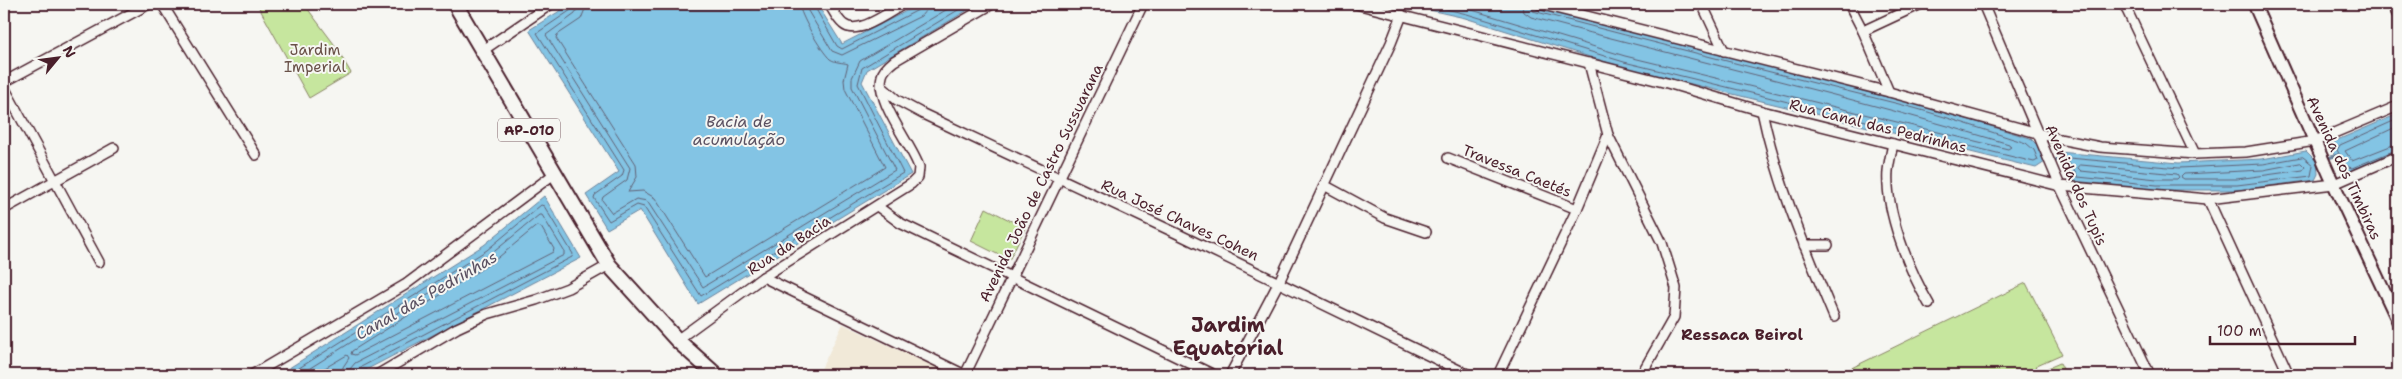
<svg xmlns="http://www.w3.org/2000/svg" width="2402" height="379" font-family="'Shantell Sans',sans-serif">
<rect width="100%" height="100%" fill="#f6f6f2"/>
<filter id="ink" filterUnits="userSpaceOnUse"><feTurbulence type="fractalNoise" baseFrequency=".02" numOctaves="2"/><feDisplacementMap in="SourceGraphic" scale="10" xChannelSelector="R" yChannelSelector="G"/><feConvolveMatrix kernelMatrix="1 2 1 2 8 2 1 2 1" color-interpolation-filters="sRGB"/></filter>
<g filter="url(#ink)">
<path fill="#f1e9d8" d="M843,324L952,375H818Z"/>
<g fill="#c6e69e" stroke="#888264">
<path d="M257,4H304L334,44L351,73L309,98Z"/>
<path d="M986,208L1025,228L1009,260L971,241Z"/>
<path d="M2026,283L2062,354L2037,365L2034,375H1837Z"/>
<path d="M2060,363L2066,375H2040L2041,371Z"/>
</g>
<g fill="#83c4e4" stroke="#6c829a">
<path d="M571,4H817L842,44L920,4H978L867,70L862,82L911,174L698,304L640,210L607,229L586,195L619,172L529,30Z"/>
<path d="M1403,4H1525L1772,66L1873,94L1900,99L2030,138L2037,145L2045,162L2036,168L1622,67L1465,18Z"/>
<path d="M2398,114V153L2352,173L2343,171L2332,151L2335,141Z"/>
<path d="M2306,151L2314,159L2317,160L2318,174L2315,180L2238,190H2156L2074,181L2058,156L2059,152L2179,163L2262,159Z"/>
<path d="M544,196L581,258L356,375H278L484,245Z"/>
</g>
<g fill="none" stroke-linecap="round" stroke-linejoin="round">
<g stroke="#616175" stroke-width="1">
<path d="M573,4L571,10L537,33L624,170L622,176L595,195L594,198L609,221L637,205L644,207L701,296L903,173L858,84L862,68L968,4"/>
<path d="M579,4L575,14L546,35L630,168L627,180L603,197L602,200L612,213L636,199L647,201L703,287L895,170L852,87V78L860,61L956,4"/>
<path d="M587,4L581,19L557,35L556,38L636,164L637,177L628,192L643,191L655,198L705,277L885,167L845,89L844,80L848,64C842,62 836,63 830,59C821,51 800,15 799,4"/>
<path d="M807,4L808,11L832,51L842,55L921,16L926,10L927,4"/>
<path d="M813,4L837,46L842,49L918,10L921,4"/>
<path d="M1425,4L1467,14L1624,62L2034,162L2038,160L2034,150L2026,143C1984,130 1942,115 1899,104C1777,74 1655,43 1533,11L1528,4"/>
<path d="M1452,4L1625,56L2008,149L2011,147L2009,144C1851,96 1690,60 1531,17L1524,12L1522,4"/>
<path d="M2398,119L2340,145L2337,150L2346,166L2352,168L2398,149"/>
<path d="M2398,126L2345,151L2352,161L2398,143"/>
<path d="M2303,157L2313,165L2311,176L2237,185H2157L2078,177L2067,160L2069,158L2179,168L2263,164Z"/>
<path d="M2301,163L2305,167L2303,170L2237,179H2184L2181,177L2184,174L2263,170Z"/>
<path d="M2081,165L2177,174L2179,177L2177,179H2157L2081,171L2078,168Z"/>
<path d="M537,226L541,227L554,249L553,252L355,355L351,354L352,351L494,261Z"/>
<path d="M288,375L487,250L541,205L544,206L573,254L572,257L359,368L355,375"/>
<path d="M299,375L490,255L539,215H542L564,251V255L355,363L350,369L349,375"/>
<path d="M313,375L347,355L349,358L343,367L342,375"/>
</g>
<g stroke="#6c829a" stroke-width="3">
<path d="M2051,159L2064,162"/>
<path d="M2325,159L2338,155"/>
</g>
<g stroke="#4a1f2b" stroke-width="12">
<g id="minor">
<path d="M162,4L256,155"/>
<path d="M829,4C833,10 837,19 843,24C857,37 889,12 904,4"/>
<path d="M1356,4L1667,83L1762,111L2060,186L2208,199L2334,184L2398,156"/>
<path d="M1539,4L1889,92L2059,139L2100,147L2195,154L2246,152L2315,141L2398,106"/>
<path d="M1702,4L1724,51"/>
<path d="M1849,4L1863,31L1889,92"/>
<path d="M1983,4L2060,186L2150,375"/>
<path d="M2124,4L2195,154"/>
<path d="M2392,4L2398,16"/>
<path d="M1863,31L1921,4"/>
<path d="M482,51L551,4"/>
<path d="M1589,63L1608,135L1662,243L1676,288L1674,317L1641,375"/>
<path d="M4,82L149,4"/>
<path d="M881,86L897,100L923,114L1176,233L1469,375"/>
<path d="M4,87L99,262"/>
<path d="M1762,111C1777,183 1806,250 1834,317"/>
<path d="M1893,144C1891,153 1889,162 1888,171C1885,211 1909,270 1929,304"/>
<path d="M1448,158L1577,209"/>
<path d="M1324,185L1385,218L1426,232"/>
<path d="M2208,199L2289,375"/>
<path d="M877,206L900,223L1214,375"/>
<path d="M4,209L114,148"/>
<path d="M1804,245H1828"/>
<path d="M763,277L965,375L1143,4"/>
<path d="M677,340L763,277L911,184L918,177L919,167C911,143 875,102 882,76C883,70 889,65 894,61L992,4"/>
<path d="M252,375L405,285L554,174"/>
<path d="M377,375L457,328L487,314L536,300L568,288L609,265"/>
<path d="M1230,375L1279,282L1391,43L1402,15"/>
<path d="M1498,375L1577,209L1608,135"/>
</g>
</g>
<g stroke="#4a1f2b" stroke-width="15">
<path id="tertiary" d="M2254,4L2330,176L2398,321"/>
</g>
<g stroke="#4a1f2b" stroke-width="18">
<path id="primary" d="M455,4L609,265L677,340L716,375"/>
</g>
<use href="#minor" stroke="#f6f6f2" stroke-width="9"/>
<use href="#tertiary" stroke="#f6f6f2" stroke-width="11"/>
<use href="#primary" stroke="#f6f6f2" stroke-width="14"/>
</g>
</g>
<g text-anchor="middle" stroke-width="4" stroke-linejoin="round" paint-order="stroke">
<rect fill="#f6f6f2" stroke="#7e6067" stroke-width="1" x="498" y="118.5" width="62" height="23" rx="4"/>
<g font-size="14" font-weight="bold" fill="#4a1f2b">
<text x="529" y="135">AP-010</text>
</g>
<g font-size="15" fill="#695148" stroke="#f6f6f2">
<text x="315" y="55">Jardim<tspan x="315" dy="17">Imperial</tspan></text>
</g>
<g font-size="15" fill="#4a1f2b" stroke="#f6f6f2">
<text transform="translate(1878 126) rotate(14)" y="5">Rua Canal das Pedrinhas</text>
<text transform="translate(2344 168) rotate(65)" y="5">Avenida dos Timbiras</text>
<text transform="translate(1517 171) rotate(22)" y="5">Travessa Caetés</text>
<text transform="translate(1041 183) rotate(-64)" y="5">Avenida João de Castro Sussuarana</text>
<text transform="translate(2076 185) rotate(66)" y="5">Avenida dos Tupis</text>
<text transform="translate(1180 220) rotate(25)" y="5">Rua José Chaves Cohen</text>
<text transform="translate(789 245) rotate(-33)" y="5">Rua da Bacia</text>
</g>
<g font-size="16" font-style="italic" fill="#5b5162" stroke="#f6f6f2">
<text x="739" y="127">Bacia de<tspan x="739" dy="18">acumulação</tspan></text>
<text transform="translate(426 295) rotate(-30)" y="6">Canal das Pedrinhas</text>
</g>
<g font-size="16" font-weight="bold" fill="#4a1f2b" stroke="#f6f6f2">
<text x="1742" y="340">Ressaca Beirol</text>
</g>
<g font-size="20" font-weight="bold" fill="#4a1f2b" stroke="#f6f6f2">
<text x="1228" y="332">Jardim<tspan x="1228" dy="23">Equatorial</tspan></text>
</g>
</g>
<rect width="2402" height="379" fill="none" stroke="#f6f6f2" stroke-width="20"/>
<rect x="10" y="10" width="2382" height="359" fill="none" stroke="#4a1f2b" stroke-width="2" filter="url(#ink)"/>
<g transform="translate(58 58) rotate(61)" stroke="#f6f6f2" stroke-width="4" paint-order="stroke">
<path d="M0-4L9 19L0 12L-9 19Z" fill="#4a1f2b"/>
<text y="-8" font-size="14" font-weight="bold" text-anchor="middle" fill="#4a1f2b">N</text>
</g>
<path d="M2210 336v8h145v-8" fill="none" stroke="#4a1f2b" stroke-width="2.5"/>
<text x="2217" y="336" font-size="15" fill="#4a1f2b" stroke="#f6f6f2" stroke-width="4" paint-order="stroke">100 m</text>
</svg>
